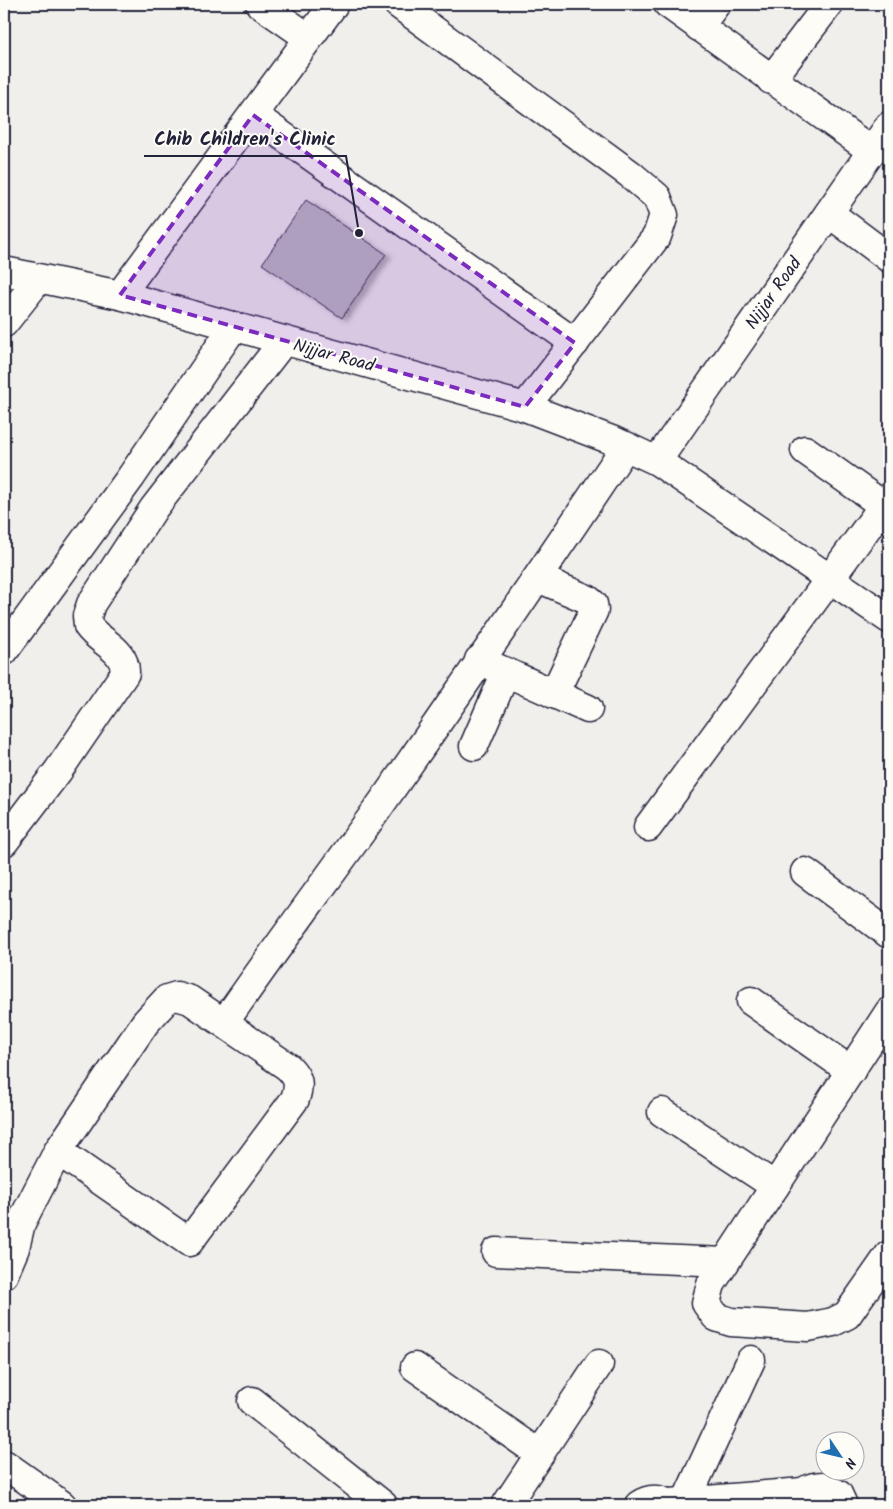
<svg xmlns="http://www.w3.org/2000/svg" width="893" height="1509" font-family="Kalam,sans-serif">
<defs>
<filter id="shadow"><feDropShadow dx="5.5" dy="3" stdDeviation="2.5" flood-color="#0004"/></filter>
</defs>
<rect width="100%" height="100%" fill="#f0efec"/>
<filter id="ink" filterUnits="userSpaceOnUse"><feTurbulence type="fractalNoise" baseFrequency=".02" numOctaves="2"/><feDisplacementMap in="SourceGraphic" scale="10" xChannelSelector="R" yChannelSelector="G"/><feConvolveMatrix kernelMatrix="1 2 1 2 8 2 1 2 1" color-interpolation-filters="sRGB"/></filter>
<g filter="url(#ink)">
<path fill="#bcbcc0" stroke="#22223b" filter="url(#shadow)" d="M306,200L386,254L342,318L262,264Z"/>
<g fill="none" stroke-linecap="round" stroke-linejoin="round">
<g stroke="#22223b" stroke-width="31">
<g id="minor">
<path d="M260,4L309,38"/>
<path d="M398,4L630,174L657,197L664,215L657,236L525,407"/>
<path d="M668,4L872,151"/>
<path d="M699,27L716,4"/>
<path d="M771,80L829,4"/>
<path d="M253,115L575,343"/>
<path d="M829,213L889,258"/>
<path d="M4,271L120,295L525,407L614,441L657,461L889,619"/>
<path d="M120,295L334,4"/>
<path d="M4,323L38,280"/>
<path d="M805,450L884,506"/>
<path d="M657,461L889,126"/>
<path d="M538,578L587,599L593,604L594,610L554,694"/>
<path d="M4,651L131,477L234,326"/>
<path d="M479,660L588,709"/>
<path d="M474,746L506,672"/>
<path d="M648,827L889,498"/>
<path d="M4,842L58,771L125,673C126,649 100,643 88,626L87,616L91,604L154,508L283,342"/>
<path d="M805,872L889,934"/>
<path d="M751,1001L851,1071"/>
<path d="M889,1012L711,1284L706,1303L716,1317L731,1322L808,1327L833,1322L847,1315L889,1255"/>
<path d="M224,1023C273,952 324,884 374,814C459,693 543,570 626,446"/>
<path d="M662,1112L775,1186"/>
<path d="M496,1252L725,1262"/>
<path d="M4,1274L15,1248L21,1223L58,1151L145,1023L167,999L177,996L190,1000L288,1067C299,1078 300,1084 295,1099L189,1242L58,1151"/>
<path d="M415,1367L540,1454"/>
<path d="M252,1401L383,1505"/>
<path d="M4,1464L62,1505"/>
<path d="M686,1501L751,1360"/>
<path d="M670,1503L803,1492"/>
<path d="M506,1505L599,1364"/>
<path d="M639,1505C649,1498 660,1498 670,1505"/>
<path d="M796,1505C800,1491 810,1486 823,1486L838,1494L843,1505"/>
</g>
</g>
<use href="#minor" stroke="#fdfcf7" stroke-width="28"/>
</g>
</g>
<path fill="#7b2cbf" fill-opacity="0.2" stroke="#7b2cbf" stroke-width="4" stroke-dasharray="10 6" stroke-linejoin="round" d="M253,115L575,343L525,407L120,295Z"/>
<g text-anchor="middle" stroke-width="4" stroke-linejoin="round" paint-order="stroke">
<g font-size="18" fill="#22223b" stroke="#fdfcf7">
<text transform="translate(773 293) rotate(-55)" y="6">Nijjar Road</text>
<text transform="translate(334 355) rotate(15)" y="6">Nijjar Road</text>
</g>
</g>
<path fill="none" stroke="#22223b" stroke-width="2" d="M359 233L346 156H144"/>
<circle fill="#22223b" stroke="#fdfcf7" stroke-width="2" cx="359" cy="233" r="5"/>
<g font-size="19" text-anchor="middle" font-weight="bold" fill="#22223b" stroke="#fdfcf7" stroke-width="4" stroke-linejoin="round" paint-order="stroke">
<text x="245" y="145">Chib Children's Clinic</text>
</g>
<rect width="893" height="1509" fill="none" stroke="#fdfcf7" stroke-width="20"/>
<rect x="10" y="10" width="873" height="1489" fill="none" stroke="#22223b" stroke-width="2" filter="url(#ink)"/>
<g transform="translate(840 1456) rotate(125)"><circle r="24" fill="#fdfcf7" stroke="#a5a5ac"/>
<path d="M0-4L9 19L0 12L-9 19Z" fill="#1f6fb2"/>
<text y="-8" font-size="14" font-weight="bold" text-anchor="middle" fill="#22223b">N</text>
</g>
</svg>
